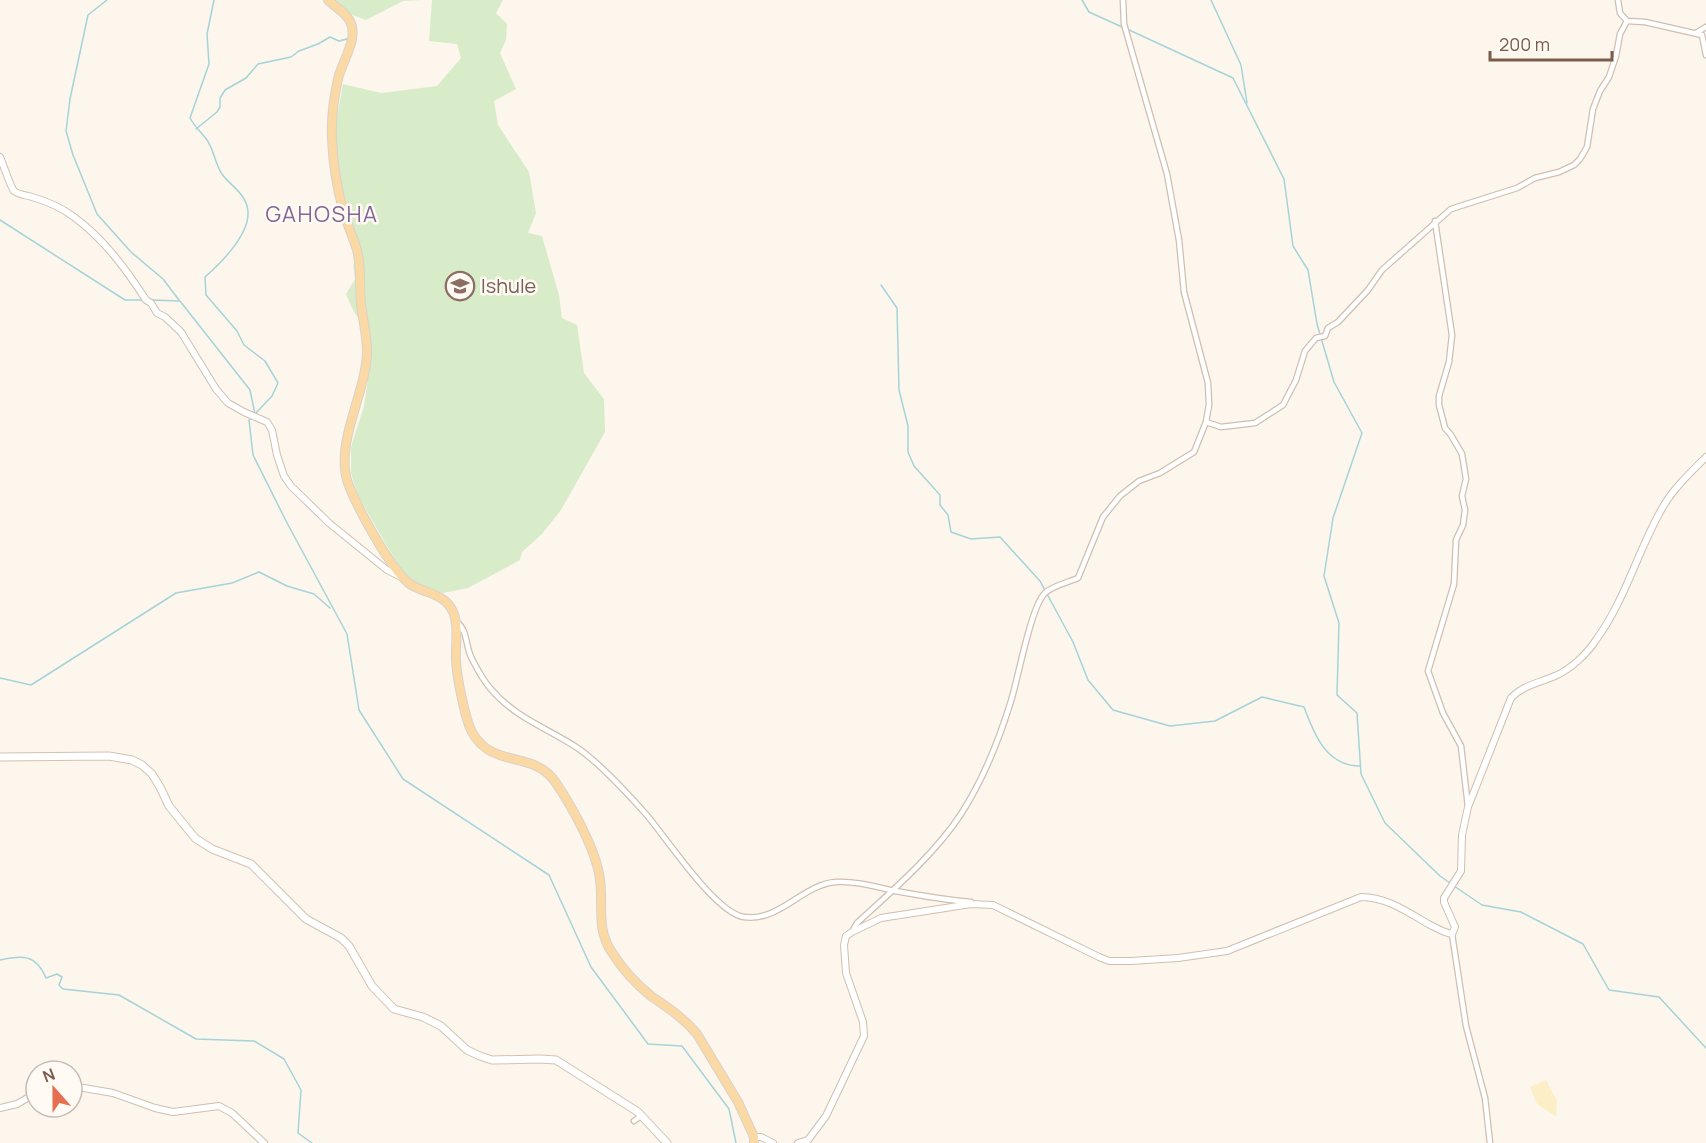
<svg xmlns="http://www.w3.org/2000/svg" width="1706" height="1143" font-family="Manrope,sans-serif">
<rect width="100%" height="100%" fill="#fdf6ec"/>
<g fill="#d8ecc9">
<path d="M333,0H423L403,1L366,20L344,12Z"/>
<path d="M432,0H503L496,13L507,24L506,40L500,53L516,89L494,101L498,125L529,172L536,213L528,233L542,236L559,295L562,318L577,325L584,373L604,399L605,432L561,510L542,534L522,552L520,560L468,588L443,593L416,585L402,572L357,494L351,473V447L364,406L371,358L370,338L352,308L346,294L355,279L353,265L363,254L342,203L335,128L343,84L381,93L437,86L461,58L457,44L429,41Z"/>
</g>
<path fill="#fcefc7" d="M1546,1080L1557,1101L1556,1117L1537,1104L1530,1087Z"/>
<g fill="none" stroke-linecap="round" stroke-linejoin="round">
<g stroke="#a5d3da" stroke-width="1.5">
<path d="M107,0L88,15L70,99L66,131L73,155L97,214L131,252L163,279L179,300"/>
<path d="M214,0L207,34L209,64L190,118C195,127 201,132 207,140C214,150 215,164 222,174C228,183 239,189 244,199C260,225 223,261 205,277L206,295L237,331L244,345L265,361L278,383L272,396L256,413"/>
<path d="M1082,0L1089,12L1122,27"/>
<path d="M1211,0L1241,65L1247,103"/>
<path d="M1127,29L1233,78L1284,179L1293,246L1308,270L1317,324L1334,382L1362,433L1333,518L1324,576L1339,623L1337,695L1357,713L1361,774L1385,823L1440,876L1450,883"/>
<path d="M196,129L217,112L220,107V98L225,90L246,78L258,64L291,57L299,51L318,44L330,37L339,41L347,39"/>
<path d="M0,220L125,300H144"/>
<path d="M881,285L897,308L899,390L908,426V452L914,466L940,495V505L948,515L951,532L971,539L1000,537L1040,581L1073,642L1088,680L1113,710L1170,726L1215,721L1262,697L1304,707C1314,734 1326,766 1360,766"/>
<path d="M151,300L180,301L250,390L255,414"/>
<path d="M252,418L249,420L253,455L286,521L347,634L359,710L403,779L549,875L591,967L648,1044L682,1046L729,1109L736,1143"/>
<path d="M0,678L31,685L176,593L232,583L259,572L287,586L314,594L330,608"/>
<path d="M1454,886L1482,905L1521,912L1583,944L1609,990L1659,997L1706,1048"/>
<path d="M0,960C22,955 36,954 46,978L57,974L62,977L59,985L63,989L119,995L196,1039L254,1041L284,1059L301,1090L298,1133L312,1143"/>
</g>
<g stroke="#d1beb0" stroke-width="7">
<g id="minor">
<path d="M1618,0L1620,13L1627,21L1645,22L1702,35L1706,55"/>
<path d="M1696,33L1706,27"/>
<path d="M1435,221L1452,335L1449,362L1439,396V405L1445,428L1451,435L1462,454L1466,479L1462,496L1465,510L1463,525L1456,540L1454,584L1428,671L1443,713L1461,746L1468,807"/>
<path d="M1206,422L1221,427L1255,423L1283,405L1296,380L1305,351L1316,338L1325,336L1328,328L1338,322L1368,290L1382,270L1451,209L1517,188L1535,178L1559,172L1574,165L1580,159L1587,147L1593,109L1600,91L1609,77L1616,56L1620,34L1627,21"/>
<path d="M456,621C468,631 465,643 471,657C476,667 483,680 490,688C514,717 545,727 576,747C596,760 628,794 645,813C666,837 715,913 744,917C780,922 803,884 836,882C855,881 873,886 890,890C917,895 944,900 971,902"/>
<path d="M852,932L857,923C892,891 935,854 961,814C983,780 999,740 1011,701C1018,679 1031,606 1045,593C1052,586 1069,582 1078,578L1103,517L1120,496L1139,481L1160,473L1194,452L1206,422L1209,405L1208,383L1184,292L1179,240L1167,174L1124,24L1123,0"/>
<path d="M1452,934L1466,1026L1485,1098L1490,1143"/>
<path d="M634,1121L641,1116"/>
</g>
</g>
<g stroke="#d1beb0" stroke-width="8">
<g id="tertiary">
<path d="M0,157C3,164 11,188 14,191C19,195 26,195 32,197C46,201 62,208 74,217C104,239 126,269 146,300L151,303L157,313L165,317L181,332L216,389L228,403L244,412L267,422L272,430L277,455L284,476L291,486L329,523L387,570L401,577"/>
<path d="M72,1086L113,1093L155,1108L173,1112L219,1106L232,1113L264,1143"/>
<path d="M0,1108L17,1104L36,1093"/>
<path d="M754,1137H761L773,1143"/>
<path d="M798,1143L808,1140L826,1116L864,1036L863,1022L846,973L844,945L846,936L852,932L881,918L971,904L993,905L1099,957L1109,961H1131L1178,958L1227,951L1361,897C1387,897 1409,913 1430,925C1437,928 1444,933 1452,934L1455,927L1444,902V898L1461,871L1462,835L1468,807L1511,698C1523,685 1539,683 1555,676C1571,669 1587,654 1596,640C1626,599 1638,549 1664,505C1675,487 1691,472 1706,457"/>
</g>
</g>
<g stroke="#d6c0b0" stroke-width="9">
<path id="secondary" d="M0,757L109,756L132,760L142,765L152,774L160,787L169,806L195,838L212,849L251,864L306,919L341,938L349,946L372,986L394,1009L423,1017L441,1026L467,1050L480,1056L492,1060L540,1059L556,1060L638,1112L667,1143"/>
</g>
<g stroke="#dad1cd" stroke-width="10">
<path id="primary" d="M328,0C335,7 345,12 350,21C359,39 342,61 338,79C334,97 331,120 332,139C333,162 337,188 343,210C347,224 353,237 357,250C362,269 359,285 361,304C363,320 367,336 367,352C366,392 338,437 346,476C351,498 392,572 410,584C423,593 442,593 451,608C460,622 455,645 456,661C457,677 465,719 472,732C493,770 534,749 556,783C571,805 592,843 598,869C606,897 594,925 611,951C621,967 636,984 651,996C668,1008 684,1018 697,1034L738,1102L754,1137V1143"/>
</g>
<use href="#minor" stroke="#fff" stroke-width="4.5"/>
<use href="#tertiary" stroke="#fff" stroke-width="6"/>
<use href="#secondary" stroke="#fff" stroke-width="7"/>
<use href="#primary" stroke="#fbd9a5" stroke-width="8"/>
</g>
<defs>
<g id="school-ring" transform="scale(1.5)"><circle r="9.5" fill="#fffaf3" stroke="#8d6e63" stroke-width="1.5"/><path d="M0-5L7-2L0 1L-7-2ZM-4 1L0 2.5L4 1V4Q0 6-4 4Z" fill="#8d6e63"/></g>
</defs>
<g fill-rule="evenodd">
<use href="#school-ring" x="460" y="286"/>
</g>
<g text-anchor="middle" stroke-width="5" stroke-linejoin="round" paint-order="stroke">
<g font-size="20" fill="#785e54" stroke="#fffaf3" text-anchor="start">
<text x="481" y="293">Ishule</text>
</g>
<g font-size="22" letter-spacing="1.5" fill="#846695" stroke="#fffaf3">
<text x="322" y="222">GAHOSHA</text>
</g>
</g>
<g transform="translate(54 1089) rotate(339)"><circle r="28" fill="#fffaf3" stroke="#cabbb1" stroke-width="1.5"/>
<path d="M0-4.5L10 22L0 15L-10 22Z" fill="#e76f51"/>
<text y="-9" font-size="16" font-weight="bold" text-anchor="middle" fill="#7a5c4d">N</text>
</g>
<path d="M1490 51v9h122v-9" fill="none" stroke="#7a5c4d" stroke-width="3"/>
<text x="1499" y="51" font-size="18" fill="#7a5c4d" stroke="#fffaf3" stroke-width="4.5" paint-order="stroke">200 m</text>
</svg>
